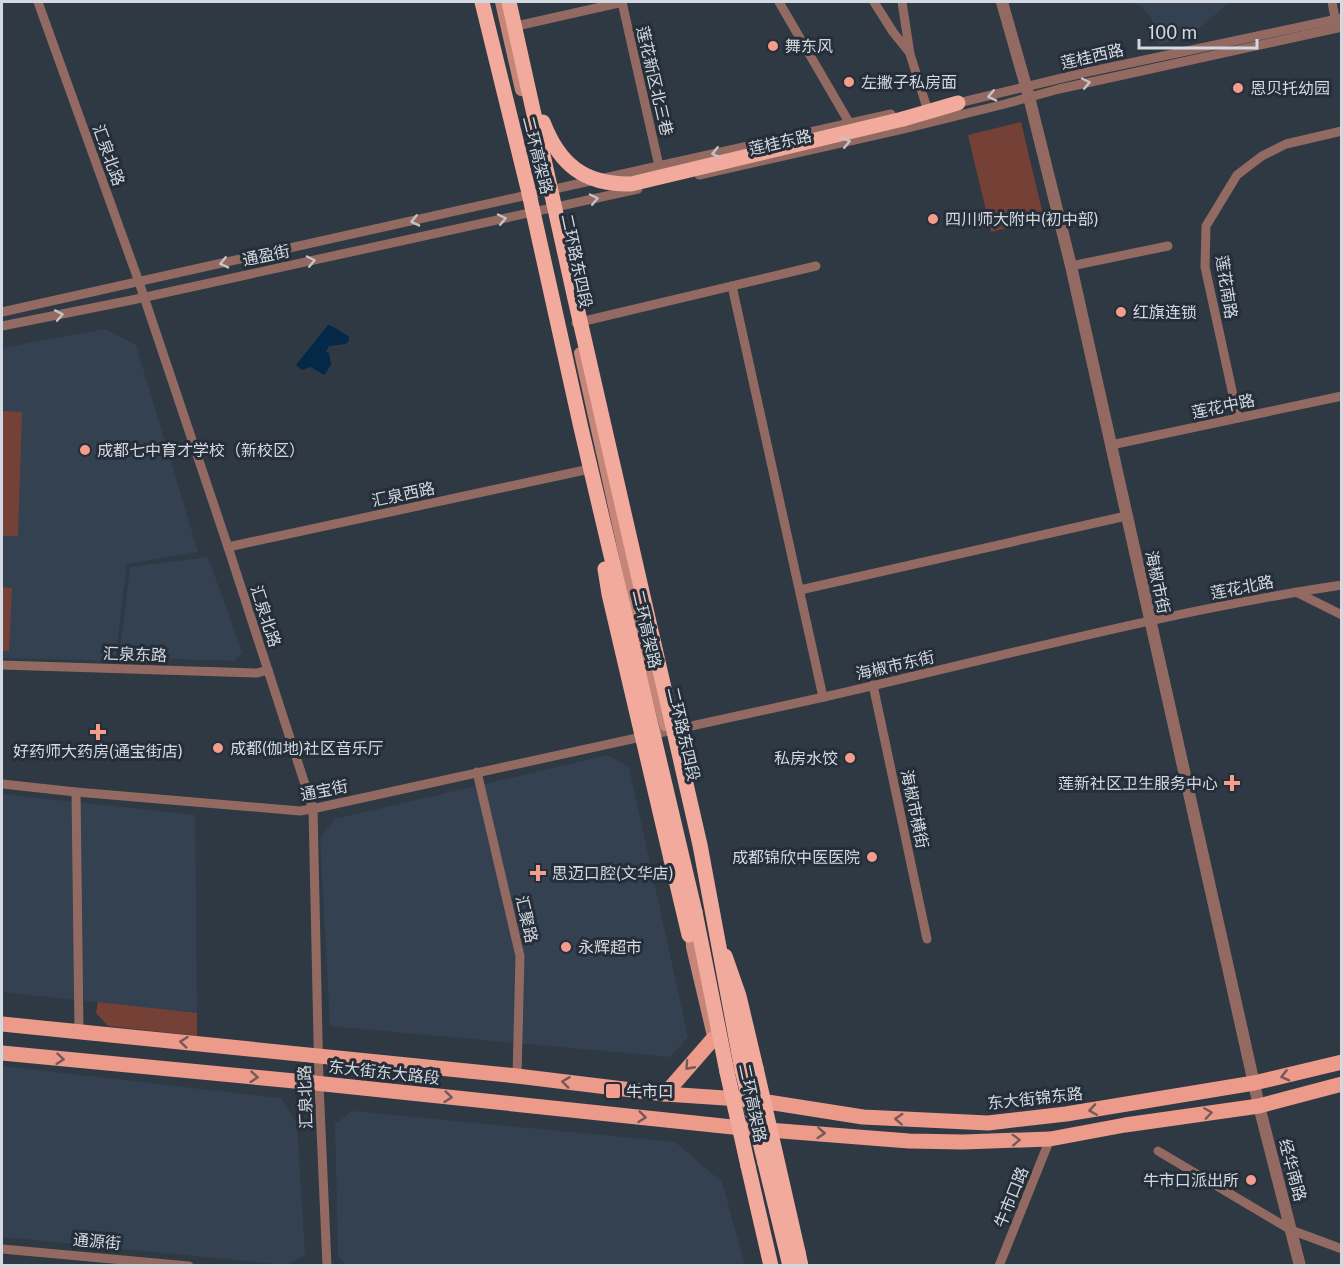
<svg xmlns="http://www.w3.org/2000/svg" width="1343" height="1267" font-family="'Public Sans','Noto Sans SC',sans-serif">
<rect width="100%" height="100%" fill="#2e3943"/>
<g fill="#334151">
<path d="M1130,2H1230L1187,38L1158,45L1151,18L1141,6Z"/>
<path d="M105,329L136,345L198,552L127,564L115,661L2,658V348Z"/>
<path d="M208,557L242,652L235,661L119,657L130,567Z"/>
<path d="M608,755L629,767L688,1037L670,1057L330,1026L320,838L335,819Z"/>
<path d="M2,794L195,815L197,1013L2,992Z"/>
<path d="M2,1066L281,1098L297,1124L305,1255L287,1265L2,1237Z"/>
<path d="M352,1111L675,1142L722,1182L745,1265H347L338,1256L335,1124Z"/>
</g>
<g fill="#754036">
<path d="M1021,122L1044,219L991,232L968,135Z"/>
<path d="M2,411L22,412L18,536H2Z"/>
<path d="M2,587L12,588L9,651H2Z"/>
<path d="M98,1002L197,1013V1036L108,1026L96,1013Z"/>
</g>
<path fill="#042848" d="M328,325C335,326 341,333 349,336V341L345,344L329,346L326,352L329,353L331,365L324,375L311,367L302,370L296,365Z"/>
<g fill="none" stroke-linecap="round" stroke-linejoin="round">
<g stroke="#936a62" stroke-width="9">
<path d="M38,2L139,282L228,547L313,809L319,1084L327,1266"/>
<path d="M622,2L659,166"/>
<path d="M779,2L850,124"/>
<path d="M874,2L893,32L909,52"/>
<path d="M902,2L910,54L927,108"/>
<path d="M1332,2L1336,23"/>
<path d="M512,27L623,2"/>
<path d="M954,104L1083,73L1342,18"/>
<path d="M699,175L903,129L1005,104L1059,89L1342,27"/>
<path d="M1071,266L1168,246"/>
<path d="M732,286L823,697"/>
<path d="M2,312L891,114"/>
<path d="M576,323L816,266"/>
<path d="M2,326L132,300L638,189"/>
<path d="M1238,418L1205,267L1206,226L1237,175L1262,156L1286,144L1342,131"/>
<path d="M1111,445L1342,396"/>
<path d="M228,547L585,470"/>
<path d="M800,590L1126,516"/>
<path d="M1296,592L1342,615"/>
<path d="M2,665L257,673L268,670"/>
<path d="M873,685L927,939"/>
<path d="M477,772L520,956L517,1076"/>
<path d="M2,784L76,792L300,811L312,809C483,770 654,735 824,697C996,658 1167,611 1342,585"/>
<path d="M76,792L79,1031"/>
<path d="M1158,1151L1291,1230L1342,1249"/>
<path d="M2,1249L189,1266"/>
<path d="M999,1266L1050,1139"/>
</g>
<path stroke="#936a62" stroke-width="12" d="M1002,2L1029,97L1071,266L1259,1106L1300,1266"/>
<g stroke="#c58679" stroke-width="12">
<path d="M501,2L521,90"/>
<path d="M580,353L639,619L665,725"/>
<path d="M691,927L692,947L713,1036"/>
</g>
<g stroke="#ec9a8a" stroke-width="15">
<path d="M2,1024L517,1076L665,1094L755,1100L863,1117L988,1123L1066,1114L1254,1083L1342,1062"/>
<path d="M2,1053L305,1082L742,1128L909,1141L963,1142L1050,1139L1125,1125L1259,1106L1342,1084"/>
<path d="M665,1094L713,1039"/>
</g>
<g stroke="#f1aa9c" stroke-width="15">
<path d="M903,119L958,103"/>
<path d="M671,859L689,935"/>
<path d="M695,912L727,1072"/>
<path d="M725,956L739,996L756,1068"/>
<path d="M765,1163L790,1266"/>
<path d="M748,1166L771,1266"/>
<path d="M798,1252L801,1266"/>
</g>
<g stroke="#f1aa9c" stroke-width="15">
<path d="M482,2L528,189L581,428L695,912"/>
<path d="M509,2L575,299L700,845L742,1070L765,1163"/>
<path d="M543,122C559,164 584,185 631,184L903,119"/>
<path d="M605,569L609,594L671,859"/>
<path d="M756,1068L798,1252"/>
<path d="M727,1072L748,1166"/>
</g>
</g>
<defs><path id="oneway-chevron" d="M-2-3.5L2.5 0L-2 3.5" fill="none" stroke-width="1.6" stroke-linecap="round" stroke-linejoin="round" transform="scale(1.5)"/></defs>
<g stroke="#c6c3c7">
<use href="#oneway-chevron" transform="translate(1086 83) rotate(-12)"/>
<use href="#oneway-chevron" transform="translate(992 96) rotate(167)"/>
<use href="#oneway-chevron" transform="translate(846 142) rotate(-13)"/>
<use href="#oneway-chevron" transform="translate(716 153) rotate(167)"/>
<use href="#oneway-chevron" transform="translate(594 199) rotate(-12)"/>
<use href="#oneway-chevron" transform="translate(502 219) rotate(-12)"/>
<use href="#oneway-chevron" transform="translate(415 221) rotate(167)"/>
<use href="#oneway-chevron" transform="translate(311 261) rotate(-12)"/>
<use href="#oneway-chevron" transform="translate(224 263) rotate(167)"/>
<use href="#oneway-chevron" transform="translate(59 315) rotate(-11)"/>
</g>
<g stroke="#755959">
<use href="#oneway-chevron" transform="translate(184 1042) rotate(-174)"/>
<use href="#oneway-chevron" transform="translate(60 1059) rotate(5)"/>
<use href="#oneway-chevron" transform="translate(689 1066) rotate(132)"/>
<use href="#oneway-chevron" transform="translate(1285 1076) rotate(166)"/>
<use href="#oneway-chevron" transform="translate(254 1077) rotate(5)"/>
<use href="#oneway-chevron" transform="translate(566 1082) rotate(-173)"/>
<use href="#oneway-chevron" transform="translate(448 1097) rotate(6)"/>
<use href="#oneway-chevron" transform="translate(1093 1110) rotate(171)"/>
<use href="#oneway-chevron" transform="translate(1208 1113) rotate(-8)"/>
<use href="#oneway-chevron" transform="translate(642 1117) rotate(6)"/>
<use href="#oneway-chevron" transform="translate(899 1119) rotate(-177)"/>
<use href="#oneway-chevron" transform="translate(821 1133) rotate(4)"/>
<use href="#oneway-chevron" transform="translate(1016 1140) rotate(-2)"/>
</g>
<g fill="#f49d8c" stroke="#252e39" stroke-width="2">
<circle cx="773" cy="46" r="6"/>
<circle cx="849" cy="82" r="6"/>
<circle cx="1238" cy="88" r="6"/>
<circle cx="933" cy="219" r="6"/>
<circle cx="1121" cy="312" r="6"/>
<circle cx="85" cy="450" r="6"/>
<path d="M95 723h6v6h6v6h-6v6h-6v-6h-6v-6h6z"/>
<circle cx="218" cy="748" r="6"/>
<circle cx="850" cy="758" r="6"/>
<path d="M1229 774h6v6h6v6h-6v6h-6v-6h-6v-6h6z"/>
<circle cx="872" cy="857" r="6"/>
<path d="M535 864h6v6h6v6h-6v6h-6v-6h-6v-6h6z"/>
<circle cx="566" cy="947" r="6"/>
<rect x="605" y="1083" width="16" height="16" rx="3"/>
<circle cx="1251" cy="1180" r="6"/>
</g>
<g text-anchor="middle" stroke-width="6" stroke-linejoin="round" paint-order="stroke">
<g font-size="16" fill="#d3d9e0" stroke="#252e39" text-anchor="start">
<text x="785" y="52">舞东风</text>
<text x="861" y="88">左撇子私房面</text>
<text x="1250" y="94">恩贝托幼园</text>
<text x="945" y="225">四川师大附中(初中部)</text>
<text x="1133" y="318">红旗连锁</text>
<text x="97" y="456">成都七中育才学校（新校区）</text>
<text x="230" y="754">成都(伽地)社区音乐厅</text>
<text x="98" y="757" text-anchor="middle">好药师大药房(通宝街店)</text>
<text x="838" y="764" text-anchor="end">私房水饺</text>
<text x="1218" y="789" text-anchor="end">莲新社区卫生服务中心</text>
<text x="860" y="863" text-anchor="end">成都锦欣中医医院</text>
<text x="552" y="879">思迈口腔(文华店)</text>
<text x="578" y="953">永辉超市</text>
<text x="626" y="1097">牛市口</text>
<text x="1239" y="1186" text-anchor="end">牛市口派出所</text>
</g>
<g font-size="16" fill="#d3d9e0" stroke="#252e39">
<text transform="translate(1092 56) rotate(-13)" y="6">莲桂西路</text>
<text transform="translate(655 81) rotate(77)" y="6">莲花新区北三巷</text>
<text transform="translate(780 142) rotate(-13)" y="6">莲桂东路</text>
<text transform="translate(109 155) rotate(70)" y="6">汇泉北路</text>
<text transform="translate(538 155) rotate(76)" y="6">二环高架路</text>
<text transform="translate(266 255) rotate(-12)" y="6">通盈街</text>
<text transform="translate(577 261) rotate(78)" y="6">二环路东四段</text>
<text transform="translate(1227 287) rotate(81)" y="6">莲花南路</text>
<text transform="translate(1223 406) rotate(-12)" y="6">莲花中路</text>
<text transform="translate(403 494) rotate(-12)" y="6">汇泉西路</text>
<text transform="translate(1158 582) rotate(78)" y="6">海椒市街</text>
<text transform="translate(1242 587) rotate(-11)" y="6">莲花北路</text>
<text transform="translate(266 616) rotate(72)" y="6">汇泉北路</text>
<text transform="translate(647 629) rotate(77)" y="6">二环高架路</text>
<text transform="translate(135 654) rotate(2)" y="6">汇泉东路</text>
<text transform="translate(895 665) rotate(-13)" y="6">海椒市东街</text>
<text transform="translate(684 734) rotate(77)" y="6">二环路东四段</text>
<text transform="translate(324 790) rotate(-11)" y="6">通宝街</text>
<text transform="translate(915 809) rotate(78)" y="6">海椒市横街</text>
<text transform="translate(527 919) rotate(77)" y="6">汇聚路</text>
<text transform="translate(384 1072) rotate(6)" y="6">东大街东大路段</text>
<text transform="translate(305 1097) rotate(-92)" y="6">汇泉北路</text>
<text transform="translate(1035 1098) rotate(-6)" y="6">东大街锦东路</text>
<text transform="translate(753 1103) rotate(78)" y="6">二环高架路</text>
<text transform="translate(1293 1170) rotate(75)" y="6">经华南路</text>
<text transform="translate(1011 1197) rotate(-68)" y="6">牛市口路</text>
<text transform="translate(97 1241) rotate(5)" y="6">通源街</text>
</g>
</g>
<rect width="1343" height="1267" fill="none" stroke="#d3d9e0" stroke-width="6"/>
<path d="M1139 39v9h118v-9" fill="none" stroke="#d3d9e0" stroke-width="3"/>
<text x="1148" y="39" font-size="18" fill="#d3d9e0" stroke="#252e39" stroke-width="4.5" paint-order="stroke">100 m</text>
</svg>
